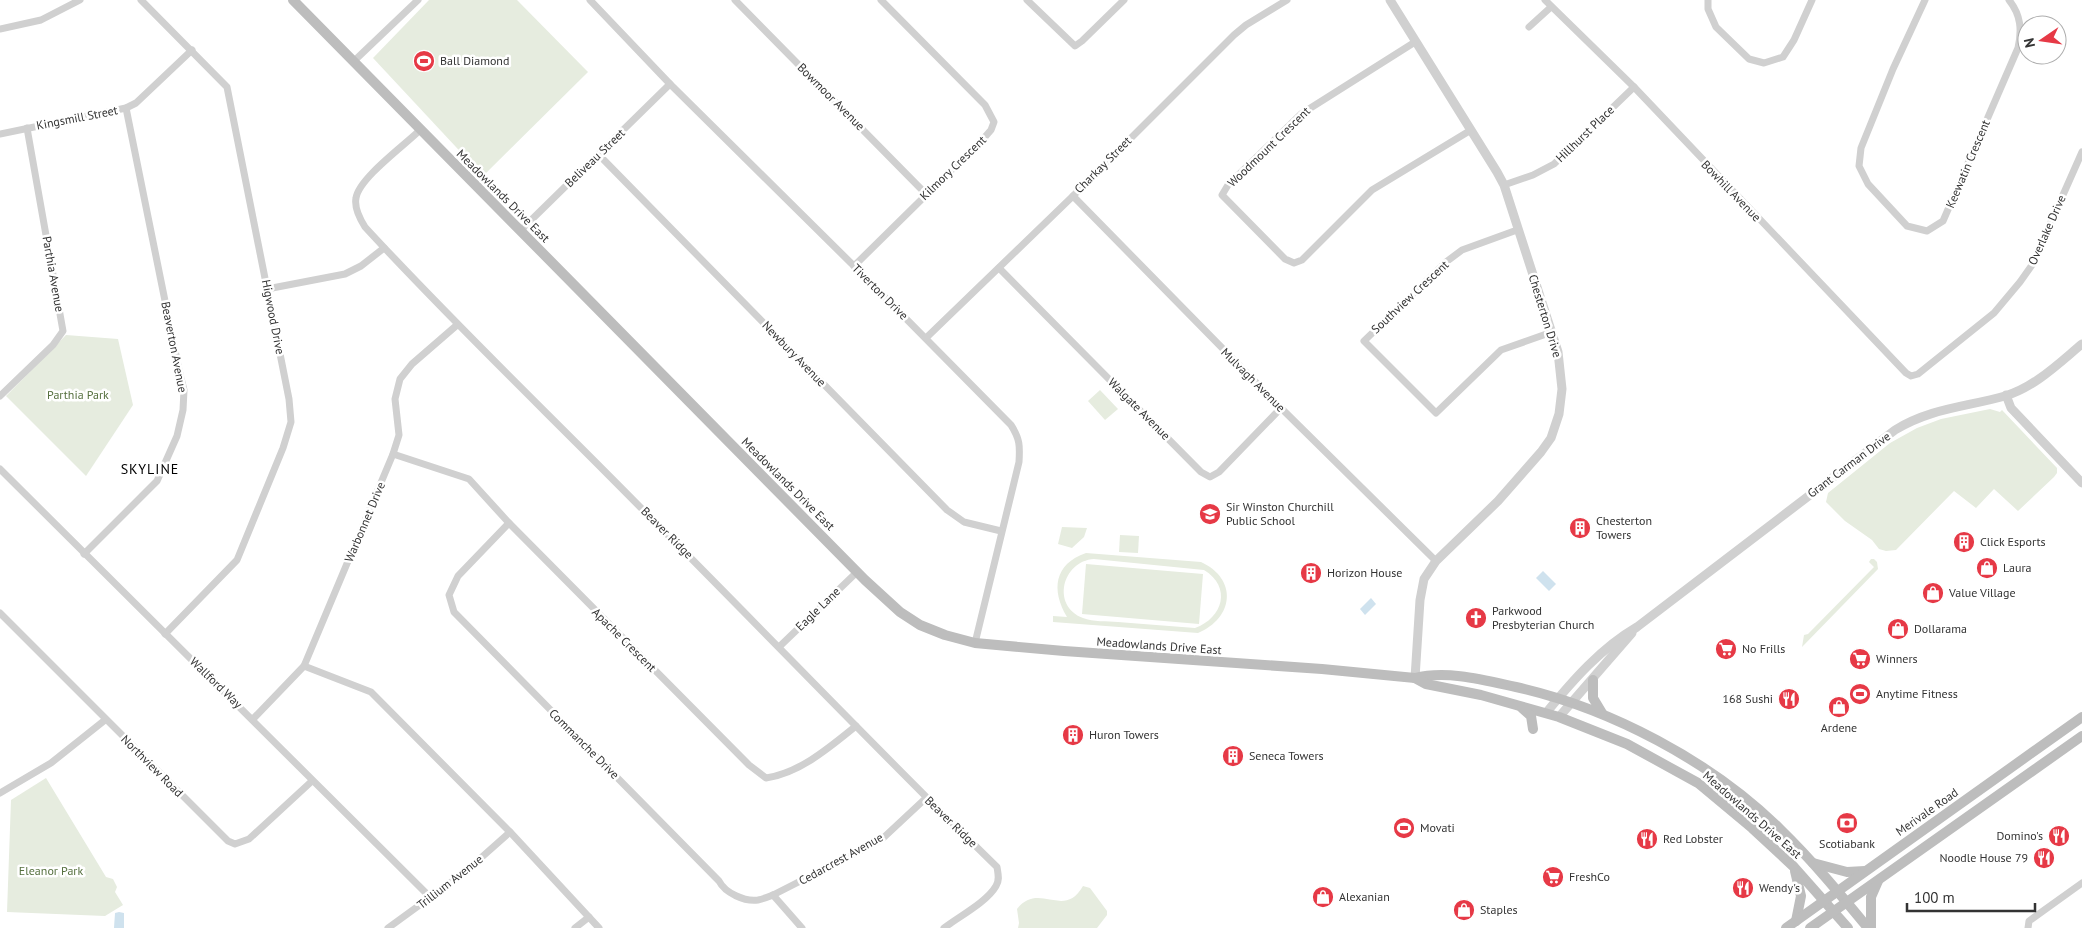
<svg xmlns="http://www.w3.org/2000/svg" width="2082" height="928" font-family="'PT Sans',sans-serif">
<rect width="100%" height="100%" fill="#fff"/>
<g fill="#e6ecdf" fill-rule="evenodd">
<path d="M429,0H517L588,72L483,176L373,58Z"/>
<path d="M66,335L118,339L133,405L86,476L6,396Z"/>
<path d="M1100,390L1118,409L1105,420L1088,401Z"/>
<path d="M1990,409L2000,412L2002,410L2057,468V473L2054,477L2018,511L1994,489L1976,508L1954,491L1896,550L1886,551L1879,549L1872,540L1845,521L1826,502L1828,493L1890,443L1917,428L1941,419Z"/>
<path d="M1062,527L1087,528L1084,537L1072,548L1058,544Z"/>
<path d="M1120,535L1139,536L1138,553L1119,552Z"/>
<path d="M1086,553L1201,562C1238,579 1234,618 1198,633L1053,622V616L1067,617C1051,590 1054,564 1086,553ZM1094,559L1204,570C1232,587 1223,618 1195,628C1169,626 1143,624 1118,622C1107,621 1093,622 1083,618C1051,606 1062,561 1094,559Z"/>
<path d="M1874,559L1877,562L1878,569L1802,647L1804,635L1808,634L1874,567L1869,562L1871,559Z"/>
<path d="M1086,564L1203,574L1199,624L1082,614Z"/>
<path d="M46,778L106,877L113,879L117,887L115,892L123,905L105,916L7,912L11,800Z"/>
<path d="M1083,886L1090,888L1107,911V915L1097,928H1018L1019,923L1017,909C1039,881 1064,920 1083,886Z"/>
</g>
<g fill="#cfe2ee">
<path d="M1543,571L1556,584L1549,591L1536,578Z"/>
<path d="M1371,598L1376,604L1365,615L1360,609Z"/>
<path d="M119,912L124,913V928H114L115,913Z"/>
</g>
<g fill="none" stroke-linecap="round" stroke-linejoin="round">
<g stroke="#d0d0d0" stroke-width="7">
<path d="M141,0L227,87L289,399L291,422L283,448L237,560L165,634"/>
<path d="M590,0L670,84L854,266L1011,425C1020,439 1020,446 1019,462L975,643"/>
<path d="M735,0L926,194"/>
<path d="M1027,0L1075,46L1082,41L1124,0"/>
<path d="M1545,0L1634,87L1906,373L1911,376L1918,374L1994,313L2020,282L2032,265L2082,152"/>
<path d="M1708,0V9L1716,27L1749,59L1764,63L1783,57L1794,40L1812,0"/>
<path d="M1925,0L1893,69L1861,148L1859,166L1868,184L1907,226L1927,231L1943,221L2018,48C2022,30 2021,15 2009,0"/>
<path d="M1529,27L1551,7"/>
<path d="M0,29L41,20L80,0"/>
<path d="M1415,42L1301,114L1228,185L1222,195L1285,259L1294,263L1302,260L1372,190L1471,130"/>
<path d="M353,62L418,0"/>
<path d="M420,130C405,145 359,178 356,198C354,208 360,219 365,227C456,326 553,418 647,514C764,631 878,751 997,867C998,874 1000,880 996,886C987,902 958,917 944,928"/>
<path d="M0,134L126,108L136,103L192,50"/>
<path d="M599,155L947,510L964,522L1001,531"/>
<path d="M1504,185L1533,175L1554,164L1634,87"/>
<path d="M1073,196L1281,408L1436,561"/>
<path d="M1517,230L1462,250L1446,262L1364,341L1436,413L1501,350L1552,332"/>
<path d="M520,231L670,84"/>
<path d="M854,266L984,138L991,130L994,122L985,105L881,0"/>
<path d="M999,268L1201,472L1210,477L1219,472L1281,408"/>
<path d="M267,289L345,274L361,266L384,248"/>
<path d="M926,338L1073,196L1234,35L1246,25L1287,0"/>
<path d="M0,396L53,345L63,331L27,128"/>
<path d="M393,454L469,479L509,523L749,765L766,778C800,773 830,747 856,726"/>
<path d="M0,469L431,898"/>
<path d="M509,523L458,576L449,595L454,612L719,881C725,893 745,902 758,900C763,899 768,897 773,895L881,840L926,798"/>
<path d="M84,554L157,481L177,436L183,410L184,390L179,370L126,108"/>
<path d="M0,613L228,841L235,844L249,839L312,781"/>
<path d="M779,647L857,572"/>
<path d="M304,666L371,692L510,832L599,928"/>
<path d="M253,719L304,666L393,454L399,435L395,399L400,379L412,364L457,325"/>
<path d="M0,793L51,763L105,720"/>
<path d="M773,895L802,928"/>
<path d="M388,928L465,872L510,832"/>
<path d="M575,928L589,917"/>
<path d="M2028,928L2029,921L2082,883"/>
</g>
<g stroke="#d0d0d0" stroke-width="9">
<path d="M1390,0L1497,172L1504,185L1558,352L1562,389L1559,414L1551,438L1541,452L1498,501L1436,561L1424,579L1420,600L1415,678"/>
<path d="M2006,395L2011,408L2082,483"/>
<path d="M1546,713C1573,680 1601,648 1637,627L1895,430C1931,408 1966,407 2005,396C2035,387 2059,363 2082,344"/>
<path d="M1559,717L1632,633"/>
</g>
<g stroke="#bdbdbd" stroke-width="10">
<path d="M293,0L865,580L900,612L920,625L945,635L975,643L1064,651L1322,669L1415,678C1447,670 1484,680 1516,687C1610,708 1711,761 1780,829C1812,860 1840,894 1868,928"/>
<path d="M1415,678L1426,684L1481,695L1559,717L1627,744L1698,783L1752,828L1794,867L1848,928"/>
<path d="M1593,680V698L1602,713"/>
<path d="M1522,708L1531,716L1533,729"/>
<path d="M1813,863L1847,872L1865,871"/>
<path d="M1795,871L1801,896L1796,921"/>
<path d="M1786,928L2082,717"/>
<path d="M1810,928L2082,736"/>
<path d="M1871,928V897L1878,881"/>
</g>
</g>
<defs>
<g id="stadium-disc" transform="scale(1.125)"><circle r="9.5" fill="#e63946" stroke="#fff"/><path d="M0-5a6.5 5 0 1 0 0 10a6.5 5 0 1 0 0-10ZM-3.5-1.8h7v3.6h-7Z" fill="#fff"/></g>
<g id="school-disc" transform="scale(1.125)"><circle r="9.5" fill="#e63946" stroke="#fff"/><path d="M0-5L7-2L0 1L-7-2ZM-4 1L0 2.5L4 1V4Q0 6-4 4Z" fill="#fff"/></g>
<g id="building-disc" transform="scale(1.125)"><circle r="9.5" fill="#e63946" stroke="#fff"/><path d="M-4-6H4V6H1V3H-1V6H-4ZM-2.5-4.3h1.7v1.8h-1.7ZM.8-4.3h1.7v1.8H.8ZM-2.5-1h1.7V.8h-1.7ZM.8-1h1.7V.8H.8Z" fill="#fff"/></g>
<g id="shop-disc" transform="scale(1.125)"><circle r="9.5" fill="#e63946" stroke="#fff"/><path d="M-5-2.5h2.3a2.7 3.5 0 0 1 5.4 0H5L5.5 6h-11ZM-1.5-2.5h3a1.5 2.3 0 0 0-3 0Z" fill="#fff"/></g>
<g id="church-disc" transform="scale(1.125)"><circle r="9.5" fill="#e63946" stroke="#fff"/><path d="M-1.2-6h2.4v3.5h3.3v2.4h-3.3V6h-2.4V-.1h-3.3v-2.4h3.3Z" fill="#fff"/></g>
<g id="supermarket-disc" transform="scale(1.125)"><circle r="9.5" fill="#e63946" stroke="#fff"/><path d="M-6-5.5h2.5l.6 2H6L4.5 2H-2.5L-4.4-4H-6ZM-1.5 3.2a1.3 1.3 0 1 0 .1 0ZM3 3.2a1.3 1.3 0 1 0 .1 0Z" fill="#fff"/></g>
<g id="restaurant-disc" transform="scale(1.125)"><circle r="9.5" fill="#e63946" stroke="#fff"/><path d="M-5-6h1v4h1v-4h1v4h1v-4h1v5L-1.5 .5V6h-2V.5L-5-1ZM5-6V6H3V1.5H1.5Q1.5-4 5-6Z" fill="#fff"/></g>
<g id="bank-disc" transform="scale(1.125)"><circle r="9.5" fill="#e63946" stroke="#fff"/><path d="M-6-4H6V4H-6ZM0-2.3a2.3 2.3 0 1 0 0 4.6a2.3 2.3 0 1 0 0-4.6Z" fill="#fff"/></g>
</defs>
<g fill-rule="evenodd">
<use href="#stadium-disc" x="424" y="61"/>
<use href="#school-disc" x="1210" y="514"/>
<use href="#building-disc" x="1580" y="528"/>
<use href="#building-disc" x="1964" y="542"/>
<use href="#shop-disc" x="1987" y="568"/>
<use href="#building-disc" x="1311" y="573"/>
<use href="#shop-disc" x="1933" y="593"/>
<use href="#church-disc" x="1476" y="618"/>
<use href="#shop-disc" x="1898" y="629"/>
<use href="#supermarket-disc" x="1726" y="649"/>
<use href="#supermarket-disc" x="1860" y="659"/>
<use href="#stadium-disc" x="1860" y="694"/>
<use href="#restaurant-disc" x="1789" y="699"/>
<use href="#shop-disc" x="1839" y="707"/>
<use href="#building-disc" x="1073" y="735"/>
<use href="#building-disc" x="1233" y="756"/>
<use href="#bank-disc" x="1847" y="823"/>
<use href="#stadium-disc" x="1404" y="828"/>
<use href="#restaurant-disc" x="2059" y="836"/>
<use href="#restaurant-disc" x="1647" y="839"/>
<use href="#restaurant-disc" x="2044" y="858"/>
<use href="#supermarket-disc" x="1553" y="877"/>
<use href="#restaurant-disc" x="1743" y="888"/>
<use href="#shop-disc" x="1323" y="897"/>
<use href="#shop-disc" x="1464" y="910"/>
</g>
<g text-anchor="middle" stroke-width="5" stroke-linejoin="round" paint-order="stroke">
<g font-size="12" fill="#333" stroke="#fff" text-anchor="start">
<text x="440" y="65">Ball Diamond</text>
<text x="1226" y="511">Sir Winston Churchill<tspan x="1226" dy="14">Public School</tspan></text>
<text x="1596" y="525">Chesterton<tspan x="1596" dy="14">Towers</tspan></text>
<text x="1980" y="546">Click Esports</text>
<text x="2003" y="572">Laura</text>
<text x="1327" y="577">Horizon House</text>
<text x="1949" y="597">Value Village</text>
<text x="1492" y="615">Parkwood<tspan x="1492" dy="14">Presbyterian Church</tspan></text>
<text x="1914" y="633">Dollarama</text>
<text x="1742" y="653">No Frills</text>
<text x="1876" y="663">Winners</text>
<text x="1876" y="698">Anytime Fitness</text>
<text x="1773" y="703" text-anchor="end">168 Sushi</text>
<text x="1839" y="732" text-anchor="middle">Ardene</text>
<text x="1089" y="739">Huron Towers</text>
<text x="1249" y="760">Seneca Towers</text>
<text x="1420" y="832">Movati</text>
<text x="2043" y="840" text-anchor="end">Domino's</text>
<text x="1663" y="843">Red Lobster</text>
<text x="1847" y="848" text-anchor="middle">Scotiabank</text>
<text x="2028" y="862" text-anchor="end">Noodle House 79</text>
<text x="1569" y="881">FreshCo</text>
<text x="1759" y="892">Wendy's</text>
<text x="1339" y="901">Alexanian</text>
<text x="1480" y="914">Staples</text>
</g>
<g font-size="12" fill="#333" stroke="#fff">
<text transform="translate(831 97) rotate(45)" y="4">Bowmoor Avenue</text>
<text transform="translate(77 118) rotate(-11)" y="4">Kingsmill Street</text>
<text transform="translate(1585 134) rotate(-44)" y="4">Hillhurst Place</text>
<text transform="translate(1269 147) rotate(-44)" y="4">Woodmount Crescent</text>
<text transform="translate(595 158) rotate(-44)" y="4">Beliveau Street</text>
<text transform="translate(1968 164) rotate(-67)" y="4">Keewatin Crescent</text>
<text transform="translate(1103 165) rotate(-45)" y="4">Charkay Street</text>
<text transform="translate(953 168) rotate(-44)" y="4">Kilmory Crescent</text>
<text transform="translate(1731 191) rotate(46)" y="4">Bowhill Avenue</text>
<text transform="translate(503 196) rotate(45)" y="4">Meadowlands Drive East</text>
<text transform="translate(2047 230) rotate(-66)" y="4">Overlake Drive</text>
<text transform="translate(53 274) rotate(80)" y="4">Parthia Avenue</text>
<text transform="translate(880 292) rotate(45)" y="4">Tiverton Drive</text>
<text transform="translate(1410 297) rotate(-43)" y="4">Southview Crescent</text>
<text transform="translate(1545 316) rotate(73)" y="4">Chesterton Drive</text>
<text transform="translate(273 317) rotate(79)" y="4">Higwood Drive</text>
<text transform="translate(174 347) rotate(79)" y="4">Beaverton Avenue</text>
<text transform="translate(794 354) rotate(46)" y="4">Newbury Avenue</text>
<text transform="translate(1253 380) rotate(45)" y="4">Mulvagh Avenue</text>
<text transform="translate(1139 409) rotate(45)" y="4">Walgate Avenue</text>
<text transform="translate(1849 465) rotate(-37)" y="4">Grant Carman Drive</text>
<text transform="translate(788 484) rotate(45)" y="4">Meadowlands Drive East</text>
<text transform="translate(365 522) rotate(-67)" y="4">Warbonnet Drive</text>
<text transform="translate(667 533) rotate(45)" y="4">Beaver Ridge</text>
<text transform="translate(818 609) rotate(-44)" y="4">Eagle Lane</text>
<text transform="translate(624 640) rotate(45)" y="4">Apache Crescent</text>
<text transform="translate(1159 646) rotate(4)" y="4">Meadowlands Drive East</text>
<text transform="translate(216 683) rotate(44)" y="4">Wallford Way</text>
<text transform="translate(584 744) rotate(45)" y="4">Commanche Drive</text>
<text transform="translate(152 766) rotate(45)" y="4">Northview Road</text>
<text transform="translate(1927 812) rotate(-35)" y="4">Merivale Road</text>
<text transform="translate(1752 815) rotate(41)" y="4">Meadowlands Drive East</text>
<text transform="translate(951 822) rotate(44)" y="4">Beaver Ridge</text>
<text transform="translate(841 859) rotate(-29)" y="4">Cedarcrest Avenue</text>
<text transform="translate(450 882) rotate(-38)" y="4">Trillium Avenue</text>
</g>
<g font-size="12" fill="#56703f" stroke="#fff">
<text x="78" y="399">Parthia Park</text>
<text x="51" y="875">Eleanor Park</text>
</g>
<g font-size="14" letter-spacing="1" fill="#000" stroke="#fff">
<text x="150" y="474">SKYLINE</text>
</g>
</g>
<g transform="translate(2042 40) rotate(257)"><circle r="24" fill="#ffffff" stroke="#adadad"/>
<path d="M0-4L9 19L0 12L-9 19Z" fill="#e63946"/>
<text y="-8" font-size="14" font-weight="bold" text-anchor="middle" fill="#333333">N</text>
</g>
<path d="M1907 903v8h128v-8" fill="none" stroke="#333333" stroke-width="2.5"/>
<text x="1914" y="903" font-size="15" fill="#333333" stroke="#ffffff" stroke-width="4" paint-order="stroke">100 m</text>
</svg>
